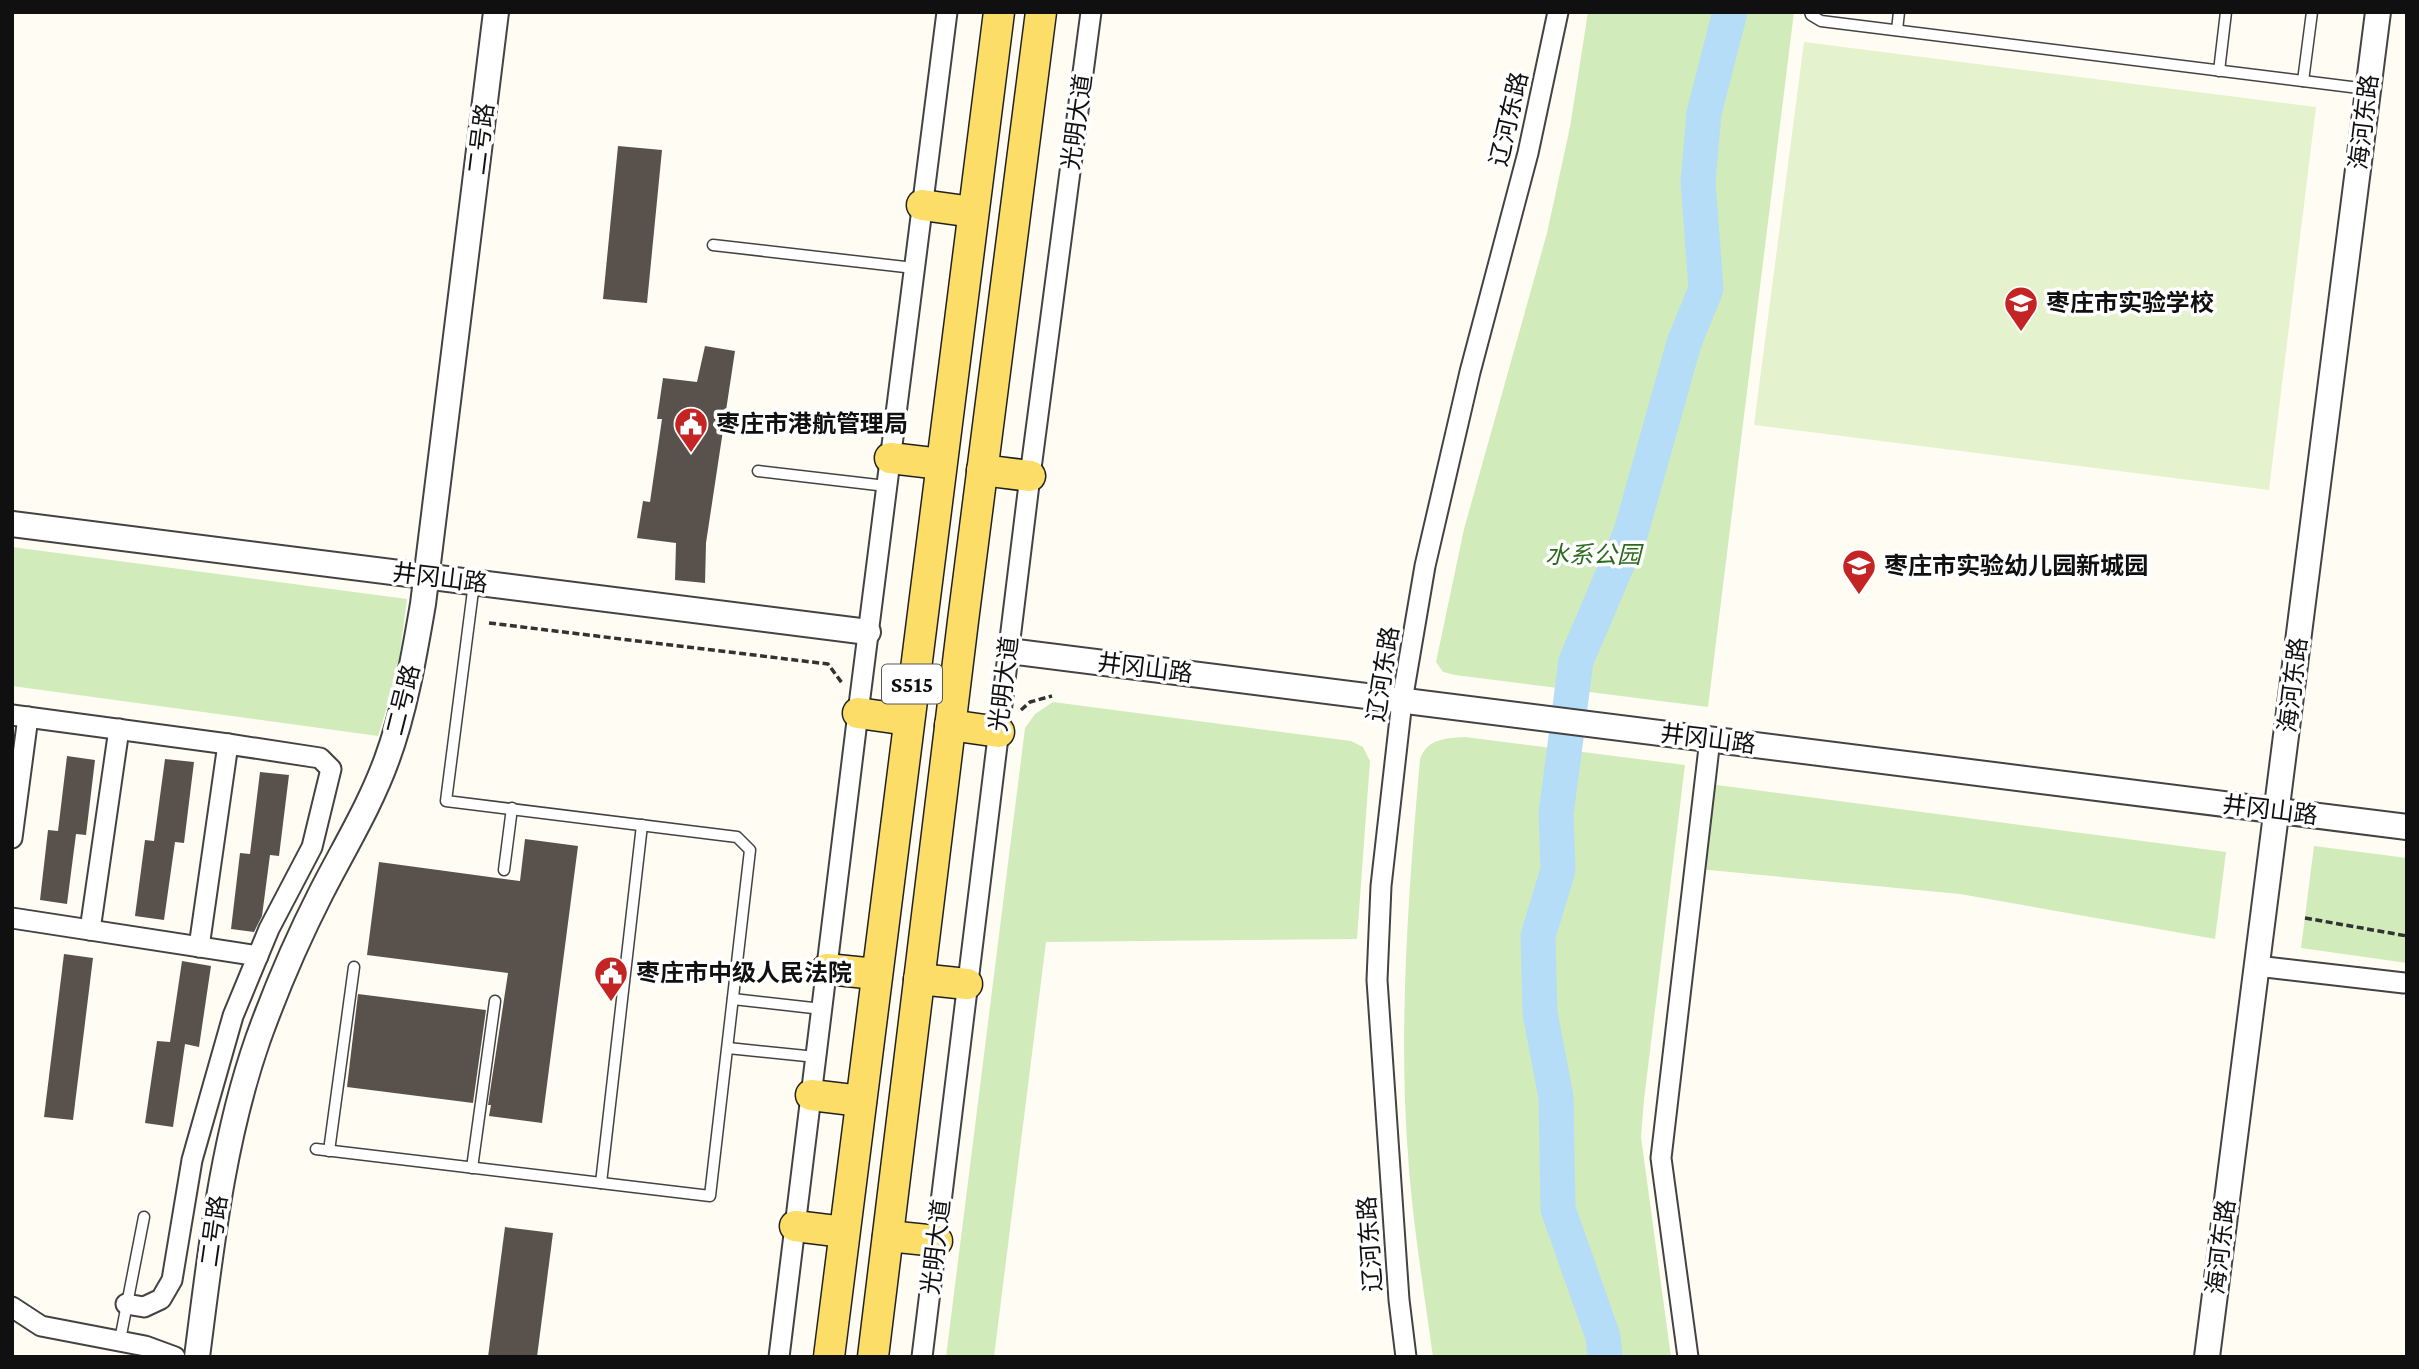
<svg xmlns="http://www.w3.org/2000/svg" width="2419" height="1369" font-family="'Crimson Pro','Noto Sans SC',serif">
<rect width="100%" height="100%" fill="#fffdf3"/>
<g fill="#d2ebbb">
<path d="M1588,12H1794L1708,707L1455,675L1443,672L1436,662L1464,529L1547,233L1570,127Z"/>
<path d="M12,547L407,599L397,675L378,736L12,686Z"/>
<path d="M1053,702L1351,741L1363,747L1370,761L1357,939L1046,942L994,1357H946L1025,728L1035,714Z"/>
<path d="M1465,737L1685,765L1644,1100L1641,1137L1671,1357H1433C1423,1285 1411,1213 1407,1141C1399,1014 1409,885 1420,759C1427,739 1445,738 1465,737Z"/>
<path d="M1709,784L2226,852L2215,939L1960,894L1698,869Z"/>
<path d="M2314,846L2407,858V963L2301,948Z"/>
</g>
<path fill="#e4f2cd" d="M1804,42L2316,107L2269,490L1754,425Z"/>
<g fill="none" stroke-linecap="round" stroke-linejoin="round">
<path stroke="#b6ddf8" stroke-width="35" d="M1605,1357L1603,1337L1558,1209L1556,1097L1540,1013L1538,936L1558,870L1556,814L1576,661L1631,532L1684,343L1706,289L1698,182L1704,113L1730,12"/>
</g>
<g fill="#59524c">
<path d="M618,146L662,150L647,303L603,299Z"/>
<path d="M705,346L735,351L706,543L705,583L675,580L676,543L637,538L643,501L650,502L662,419H657L663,378L697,382Z"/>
<path d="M67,756L95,760L86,835L76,834L67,904L40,900L48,830L58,831Z"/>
<path d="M165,759L194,762L184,843L175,842L164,920L135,916L145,840L154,841Z"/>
<path d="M260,772L289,775L279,856L270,855L262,916L254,932L231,929L240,853L250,854Z"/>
<path d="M525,839L578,846L542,1123L489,1116L491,1105H488L508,973L367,955L379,862L520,881Z"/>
<path d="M64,954L93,958L73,1120L44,1117Z"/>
<path d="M182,961L211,966L199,1047L185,1044L173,1127L145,1123L157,1041L170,1042Z"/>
<path d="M358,994L486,1010L473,1103L347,1087Z"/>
<path d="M505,1227L553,1233L537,1357H488Z"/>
</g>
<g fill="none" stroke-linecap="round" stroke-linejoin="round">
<g stroke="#434343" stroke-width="13">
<g id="service">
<path d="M1810,12L1811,15L1821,21L2367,89"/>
<path d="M1897,30L1899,12"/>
<path d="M2219,71L2226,12"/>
<path d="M2303,81L2312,12"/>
<path d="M713,245L914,268"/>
<path d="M758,471L886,486"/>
<path d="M504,870L512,808"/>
<path d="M733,999L822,1009"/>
<path d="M728,1048L816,1057"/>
<path d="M316,1149L710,1196L750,850L737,837L446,801L474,583"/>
<path d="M329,1151L354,967"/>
<path d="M472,1168L495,1001"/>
<path d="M601,1183L642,825"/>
<path d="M120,1340L144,1217"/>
</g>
</g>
<g stroke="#434343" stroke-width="23">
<g id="minor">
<path d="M12,715L228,744L320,758L331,769L312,847L269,929L233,1016L192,1160L172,1280L161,1299L144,1307L126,1304"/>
<path d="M12,838L28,717"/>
<path d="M12,918L258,956"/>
<path d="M90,930L119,729"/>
<path d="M199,947L228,744"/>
<path d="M2257,966L2404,983"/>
<path d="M12,1307L41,1326L145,1346L175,1357"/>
<path d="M779,1357L858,713L947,12"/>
<path d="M922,1357L1030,476L1091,12"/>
<path d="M1406,1357L1399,1300L1377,980L1381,886L1402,701L1425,566L1470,372L1528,153L1558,12"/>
<path d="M1688,1357L1661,1158L1710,739"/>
</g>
</g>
<g stroke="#434343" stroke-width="28">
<g id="tertiary">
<path d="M12,524L868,632"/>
<path d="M1009,651L2407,827"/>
<path d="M197,1357C211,1249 222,1142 258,1039C276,989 297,940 321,893C344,848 370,806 387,759C405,710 414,656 423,604L496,12"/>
<path d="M2207,1357L2378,12"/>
</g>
</g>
<g stroke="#212121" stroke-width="33">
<g id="primary">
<path d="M922,205L973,212"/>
<path d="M890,458L941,464"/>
<path d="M982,470L1030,476"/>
<path d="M858,713L908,720"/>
<path d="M950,725L999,732"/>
<path d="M827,969L876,974"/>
<path d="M919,979L967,984"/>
<path d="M811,1095L861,1101"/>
<path d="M795,1226L844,1232"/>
<path d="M888,1236L937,1241"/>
<path d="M829,1357L999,12"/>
<path d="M873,1357L963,621L1041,12"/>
</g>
</g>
<g stroke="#323232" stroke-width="3.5" stroke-dasharray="7 3.5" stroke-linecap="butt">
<path d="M489,623L828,664L842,683"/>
<path d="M1021,710L1030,702L1052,696"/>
<path d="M2305,918L2407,936"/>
</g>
<use href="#service" stroke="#fff" stroke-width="10"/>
<use href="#minor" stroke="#fff" stroke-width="19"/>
<use href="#tertiary" stroke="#fff" stroke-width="24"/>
<use href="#primary" stroke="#fbdd67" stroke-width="30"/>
</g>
<defs>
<g id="school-pin" transform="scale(1.75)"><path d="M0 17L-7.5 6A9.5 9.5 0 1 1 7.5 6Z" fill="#c52425" stroke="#fff"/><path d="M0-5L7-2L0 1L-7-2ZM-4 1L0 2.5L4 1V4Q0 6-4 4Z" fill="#fff"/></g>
<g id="civic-pin" transform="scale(1.75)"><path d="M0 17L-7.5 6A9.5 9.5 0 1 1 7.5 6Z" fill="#c52425" stroke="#fff"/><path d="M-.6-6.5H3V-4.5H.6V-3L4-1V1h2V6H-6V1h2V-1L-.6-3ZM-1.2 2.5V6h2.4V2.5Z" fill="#fff"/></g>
</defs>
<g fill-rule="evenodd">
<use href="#school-pin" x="2021" y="303"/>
<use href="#civic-pin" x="691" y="424"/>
<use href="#school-pin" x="1859" y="566"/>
<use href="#civic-pin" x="611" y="973"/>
</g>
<g text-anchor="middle" stroke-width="7" stroke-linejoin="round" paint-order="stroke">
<rect fill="#fff" stroke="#585858" stroke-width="2" x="882" y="664.5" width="60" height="39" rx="5"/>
<g font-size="23" font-weight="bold" fill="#101010">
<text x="912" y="692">S515</text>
</g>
<g font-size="24" fill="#101010" stroke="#fff">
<text transform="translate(1509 119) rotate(-77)" y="8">辽河东路</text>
<text transform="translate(1077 122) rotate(-82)" y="8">光明大道</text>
<text transform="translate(2364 122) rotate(-83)" y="8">海河东路</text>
<text transform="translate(481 139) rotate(-83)" y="8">二号路</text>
<text transform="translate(440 578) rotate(7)" y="8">井冈山路</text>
<text transform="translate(1145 668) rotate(7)" y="8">井冈山路</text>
<text transform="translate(1383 674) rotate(-81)" y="8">辽河东路</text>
<text transform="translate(1004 684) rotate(-83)" y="8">光明大道</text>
<text transform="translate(2293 685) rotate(-83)" y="8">海河东路</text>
<text transform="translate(403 700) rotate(-76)" y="8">二号路</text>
<text transform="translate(1708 739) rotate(7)" y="8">井冈山路</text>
<text transform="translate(2270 810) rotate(7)" y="8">井冈山路</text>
<text transform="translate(214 1231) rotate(-82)" y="8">二号路</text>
<text transform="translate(1370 1244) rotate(-94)" y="8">辽河东路</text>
<text transform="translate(936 1247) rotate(-83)" y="8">光明大道</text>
<text transform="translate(2221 1247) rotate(-83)" y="8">海河东路</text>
</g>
<g font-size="24" font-weight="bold" fill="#101010" stroke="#fff" text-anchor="start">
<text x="2046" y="311">枣庄市实验学校</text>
<text x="716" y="432">枣庄市港航管理局</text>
<text x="1884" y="574">枣庄市实验幼儿园新城园</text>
<text x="636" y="981">枣庄市中级人民法院</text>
</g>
<g font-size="24" font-style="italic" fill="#2a6b1e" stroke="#fff">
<text x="1593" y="563">水系公园</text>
</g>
</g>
<rect width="2419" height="1369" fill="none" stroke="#101010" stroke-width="28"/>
</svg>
